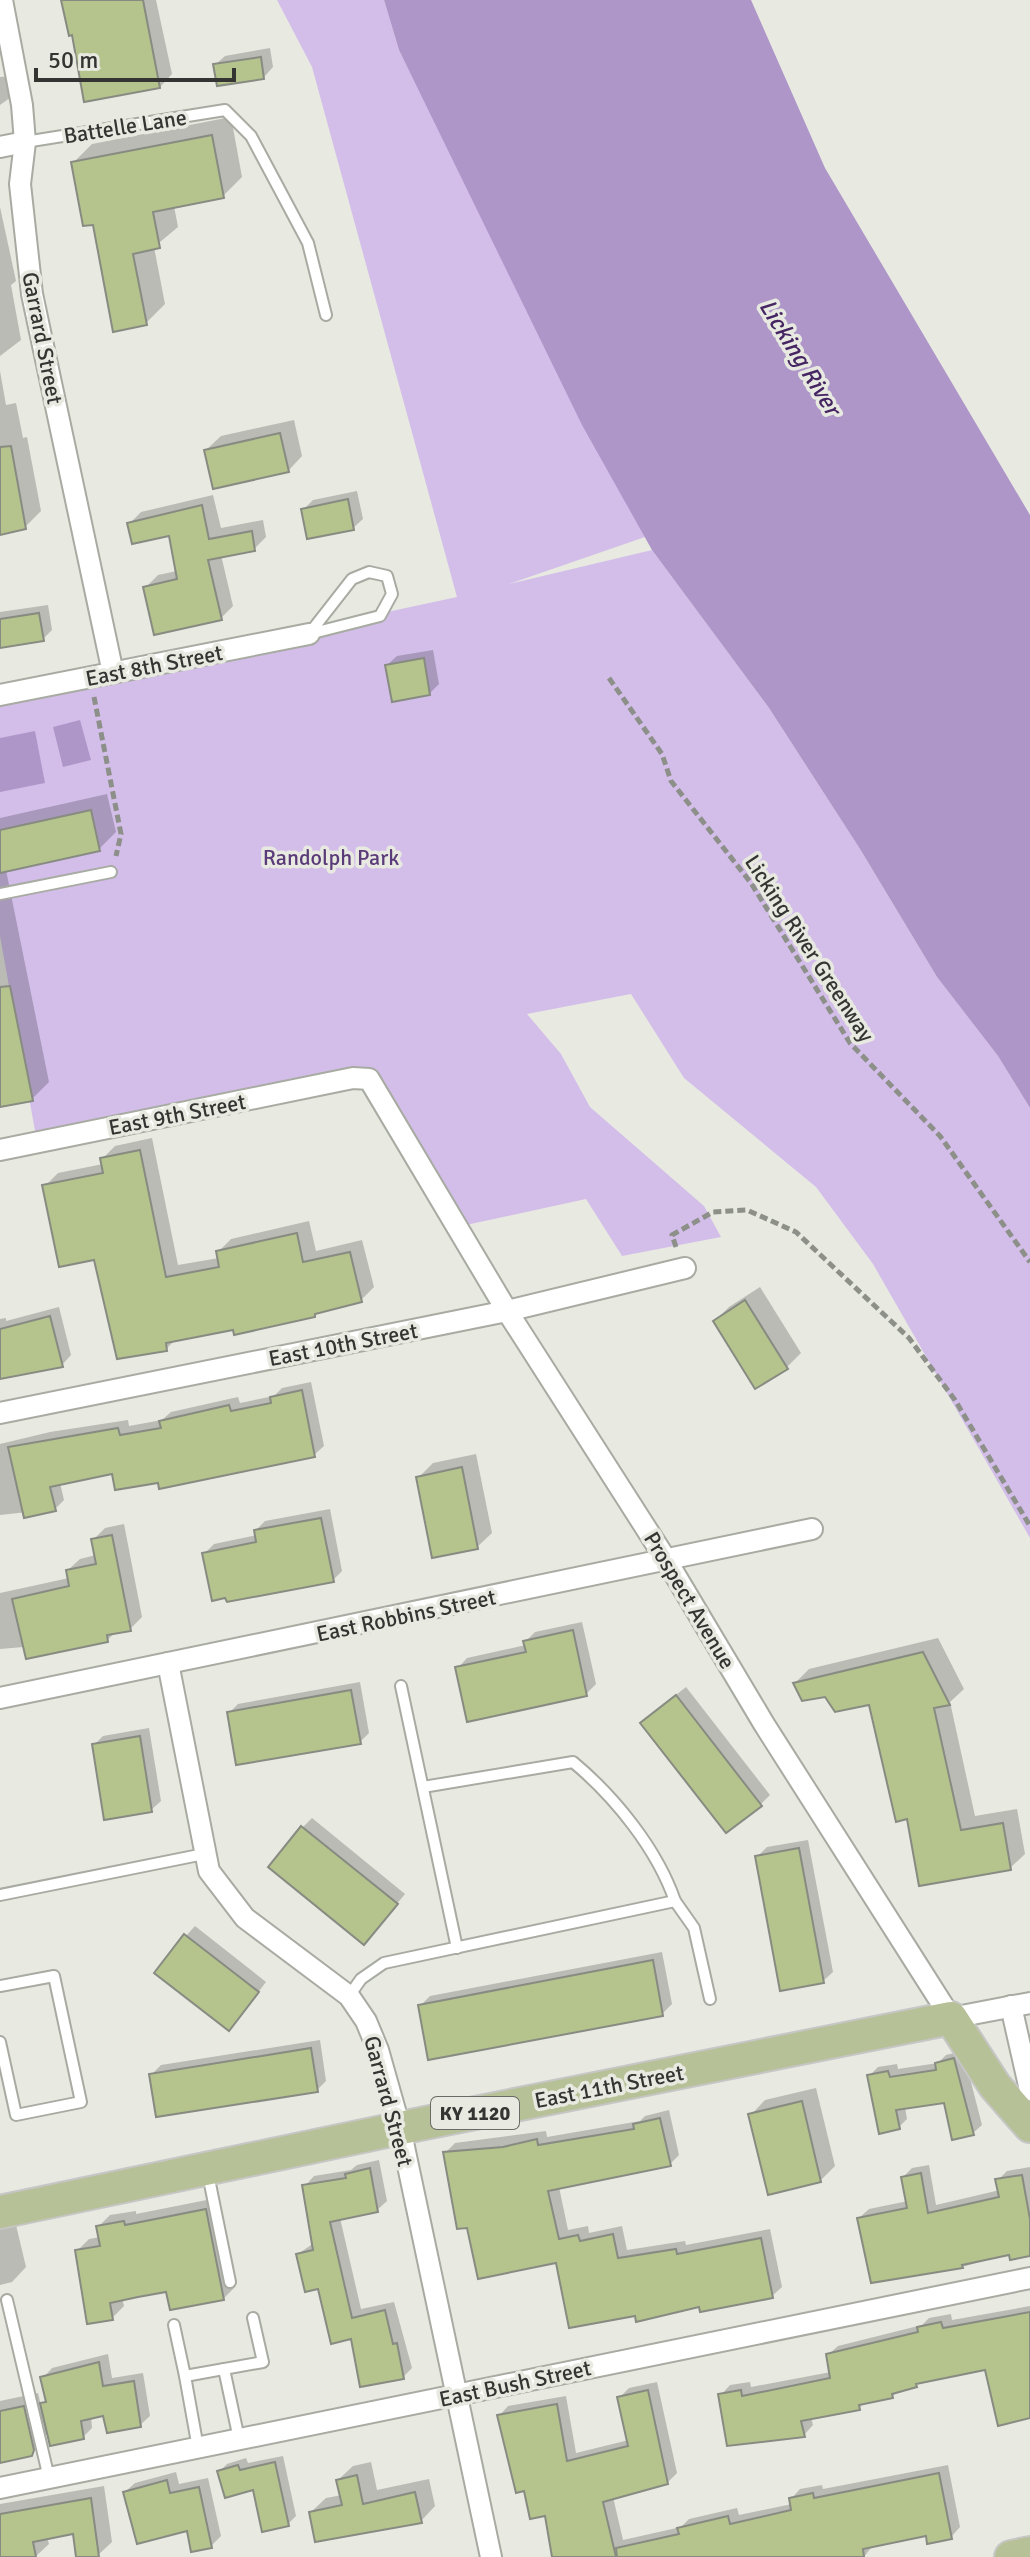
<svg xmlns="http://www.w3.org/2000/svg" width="1030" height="2557" font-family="Signika,sans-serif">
<rect width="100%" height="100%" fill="#e8eae1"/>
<path fill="#d3beea" d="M277,0H384L399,50L645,537L509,584L652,550L769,708L860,849L937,977L998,1056L1030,1108V1538L873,1264L816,1187L684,1078L631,994L527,1014L561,1054L590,1107L704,1206L721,1237L622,1256L586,1199L457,1227L369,1079L37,1142L0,936V695L457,597L312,67Z"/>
<g fill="#ae96c9">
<path d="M384,0H751L825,168L1030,515V1108L998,1056L937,977L860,849L769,708L652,550L582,425L399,50Z"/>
<path d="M80,720L91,760L63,767L53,727Z"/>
<path d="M35,731L45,783L0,792V738Z"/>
</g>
<g fill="#0003">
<path d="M63,0H156L172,74L160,87L74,33Z"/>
<path d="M270,48L273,67L264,77L215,65L225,56Z"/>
<path d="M11,76L14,95L0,105V77Z"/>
<path d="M231,117L242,177L223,196L174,206L178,227L154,247L165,304L146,323L94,222L73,163L92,144Z"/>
<path d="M0,207L16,281L11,285L21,340L0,356Z"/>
<path d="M0,371L6,405L16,403L23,438L27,437L41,511L25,527L0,533Z"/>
<path d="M294,420L302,456L288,471L206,450L221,436Z"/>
<path d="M357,491L363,519L353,528L303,510L313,500Z"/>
<path d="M213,495L221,528L263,520L266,537L254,549L221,555L233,606L221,618L146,587L158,575L177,571L171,533L129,524L141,512Z"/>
<path d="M48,605L52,630L43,639L0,646V612Z"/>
<path d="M433,650L439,684L429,694L387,665L397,656Z"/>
<path d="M107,794L116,832L99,849L6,870L49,1082L32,1099L0,1102V818Z"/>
<path d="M152,1138L178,1265L219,1258L218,1252L231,1239L309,1221L316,1251L362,1240L374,1287L361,1300L319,1311L314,1315L176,1339L166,1349L45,1186L58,1173L103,1164L102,1159L115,1146Z"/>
<path d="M760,1287L801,1353L787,1367L756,1387L715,1321L729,1307Z"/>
<path d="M59,1307L71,1355L62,1365L0,1376V1319L6,1318V1321Z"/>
<path d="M311,1382L324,1446L314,1455L159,1480L114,1472L60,1483L64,1500L55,1509L0,1515V1444L50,1432L128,1420L129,1426L162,1420L171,1412L238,1397L240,1403L274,1396L282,1388Z"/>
<path d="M476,1454L492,1533L477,1547L419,1477L433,1463Z"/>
<path d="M330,1509L342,1571L333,1580L204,1554L214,1544L257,1535L256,1530L265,1521Z"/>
<path d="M124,1524L142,1617L130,1629L116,1632L107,1640L0,1649V1593L69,1578L68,1570L80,1559L96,1555L93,1540L105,1528Z"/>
<path d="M582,1622L596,1684L586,1694L458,1668L467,1658L526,1645V1641L535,1632Z"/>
<path d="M938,1638L964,1689L950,1702L975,1816L1017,1809L1025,1854L1010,1868L909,1817L871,1702L826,1695L795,1683L809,1669Z"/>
<path d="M360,1682L369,1733L360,1742L229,1713L238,1704Z"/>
<path d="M686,1687L770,1795L761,1804L652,1714Z"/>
<path d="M149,1728L161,1801L151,1810L94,1745L103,1736Z"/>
<path d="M312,1818L405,1894L373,1933L303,1827Z"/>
<path d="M808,1840L833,1972L823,1981L757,1857L767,1847Z"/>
<path d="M195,1926L266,1982L238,2019L186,1936Z"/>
<path d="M662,1952L672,2004L662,2014L420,2006L430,1996Z"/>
<path d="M320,2040L326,2081L317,2090L151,2075L161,2065Z"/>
<path d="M963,2051L982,2125L973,2133L946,2101L905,2107L907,2119L899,2127L869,2076L878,2067L897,2064L898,2069L938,2063L946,2055Z"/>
<path d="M816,2088L835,2166L820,2181L751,2115L765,2100Z"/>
<path d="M669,2110L679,2155L670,2164L559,2187L568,2230L588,2226L589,2233L622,2226L627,2250L685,2241L686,2245L770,2229L782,2287L772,2296L636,2314L558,2260L469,2225L445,2153L455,2143L546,2131L547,2137L640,2121L645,2116Z"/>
<path d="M379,2160L387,2201L377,2210L340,2218L361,2309L394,2302L412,2368L403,2377L353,2337L298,2254L314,2243L305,2186L314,2176L351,2170L357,2165Z"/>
<path d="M929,2165L936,2205L1000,2190L998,2180L1007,2171L1030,2167V2254L1011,2253L962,2267L859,2218L869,2209L908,2201L903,2177L912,2168Z"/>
<path d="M217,2198L235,2287L223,2299L168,2290L122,2298L124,2306L112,2318L77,2251L89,2239L100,2237L98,2227L110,2215L136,2211V2214Z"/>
<path d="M16,2225L26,2267L12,2282L0,2285V2229Z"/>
<path d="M1030,2306V2416L986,2368L920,2381L892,2396L865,2402L859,2408L811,2417L813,2425L804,2435L721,2395L730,2385L750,2382L751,2387L831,2372L828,2355L838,2346L922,2325L929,2318L951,2314L952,2320Z"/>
<path d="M108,2354L112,2378L143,2373L150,2416L140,2425L105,2414L91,2417L92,2428L83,2437L48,2432L31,2454L0,2461V2401L38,2393L41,2405L47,2398L43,2378L52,2368Z"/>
<path d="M657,2382L677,2473L667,2483L613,2497L623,2540L681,2527L689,2519L737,2508L739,2515L792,2504L791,2499L800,2489L822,2485L823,2489L948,2465L960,2527L951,2537L928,2533L873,2545L864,2557H554L546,2514L525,2489L499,2416L508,2406L566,2396L576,2453L629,2440L619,2398L629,2388Z"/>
<path d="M283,2456L296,2516L288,2524L254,2487L219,2472L227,2464L246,2458L248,2463Z"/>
<path d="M371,2462L377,2490L429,2479L435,2506L421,2521L311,2512L326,2498L342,2495L338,2480L353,2466Z"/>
<path d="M176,2472L179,2484L208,2478L221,2536L211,2546L125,2492L135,2483Z"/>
<path d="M104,2486L112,2542L98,2555L78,2557L75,2531L47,2537L49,2544L35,2557H0V2504Z"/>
</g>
<g fill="#b4c48c" stroke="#888b82" stroke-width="2">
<path d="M61,0H143L160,88L84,102L72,35L69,36Z"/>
<path d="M261,57L264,79L217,86L213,64Z"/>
<path d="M212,135L224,198L153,212L160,248L133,254L147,325L113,332L93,225L83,226L71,162Z"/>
<path d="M280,433L289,472L213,489L204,450Z"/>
<path d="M11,446L26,529L0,535V447Z"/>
<path d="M348,499L354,530L307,539L301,509Z"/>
<path d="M202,505L209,539L252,531L255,551L208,560L222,620L154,635L143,587L177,579L169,536L132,544L127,523Z"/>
<path d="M39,613L44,641L0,648V619Z"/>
<path d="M424,658L430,695L392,702L385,665Z"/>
<path d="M91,810L100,851L0,873V830Z"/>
<path d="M10,986L33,1101L0,1107V987Z"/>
<path d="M140,1150L166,1277L219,1267L216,1251L297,1233L303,1262L350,1252L362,1302L315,1314V1317L234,1335L233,1330L166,1343L167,1351L117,1359L94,1260L59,1267L42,1185L103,1173L100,1158Z"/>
<path d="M745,1300L788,1369L755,1389L713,1321Z"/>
<path d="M50,1316L63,1367L0,1379V1329Z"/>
<path d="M302,1390L315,1457L159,1489L158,1483L115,1490L112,1474L50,1487L56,1511L24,1518L8,1447L118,1428L120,1435L161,1428L159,1421L229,1405L231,1411L271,1403L270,1397Z"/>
<path d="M462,1467L478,1549L432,1558L416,1477Z"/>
<path d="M321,1518L334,1582L227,1602L225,1598L212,1601L202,1553L256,1542L254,1530Z"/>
<path d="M112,1535L131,1631L107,1635L108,1642L26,1659L12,1599L69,1586L66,1570L96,1564L91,1539Z"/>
<path d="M573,1630L587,1696L467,1722L455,1667L526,1652L523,1641Z"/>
<path d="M923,1652L950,1705L934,1708L961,1830L1003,1823L1011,1870L919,1886L907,1819L896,1822L869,1705L835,1712L825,1697L802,1701L793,1683Z"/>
<path d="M351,1690L361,1744L236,1765L227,1712Z"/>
<path d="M676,1695L762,1806L726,1833L640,1723Z"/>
<path d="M140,1736L152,1812L104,1820L92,1744Z"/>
<path d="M301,1826L398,1904L364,1945L268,1867Z"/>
<path d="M799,1848L824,1983L780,1991L755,1856Z"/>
<path d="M184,1934L259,1992L229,2031L154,1973Z"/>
<path d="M653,1960L663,2016L428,2060L418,2005Z"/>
<path d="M311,2048L318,2092L156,2117L149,2074Z"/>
<path d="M954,2058L974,2135L952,2140L944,2103L896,2110L900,2129L879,2134L867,2075L888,2071L890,2077L936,2070L935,2063Z"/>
<path d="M802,2101L821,2182L768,2195L748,2114Z"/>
<path d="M660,2118L671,2166L548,2191L559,2239L578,2235L580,2241L613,2234L618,2258L676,2249L677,2254L761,2238L773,2298L700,2312L699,2307L636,2322L635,2316L569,2328L556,2263L478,2279L467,2228L457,2229L443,2152L503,2147L537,2139L538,2145L634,2129L633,2124Z"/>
<path d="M370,2168L378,2212L330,2222L352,2318L385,2310L393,2344L397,2343L404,2379L360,2387L351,2339L331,2344L318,2289L305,2292L296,2254L313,2250L302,2185L346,2178L345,2174Z"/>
<path d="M921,2173L928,2213L999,2197L995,2179L1022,2175L1030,2219V2256L1010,2260L1009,2255L962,2265L963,2268L871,2283L857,2218L907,2208L901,2177Z"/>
<path d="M206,2209L224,2300L170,2310L166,2292L138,2297L110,2303L113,2320L87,2324L75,2250L100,2246L96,2226L124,2221L125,2225Z"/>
<path d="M1030,2312V2418L998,2426L985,2370L916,2384L917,2387L892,2394L893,2398L859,2405L860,2410L801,2421L805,2437L727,2446L718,2394L741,2390L742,2396L830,2378L826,2354L918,2332L917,2327L941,2322L943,2328Z"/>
<path d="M99,2362L103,2386L134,2381L141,2427L107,2433L103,2416L81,2421L84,2439L50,2446L40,2403L46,2402L40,2377Z"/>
<path d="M648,2390L668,2484L603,2502L616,2557H552L545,2516L530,2519L524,2491L516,2493L497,2415L557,2404L567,2461L628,2446L617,2397Z"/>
<path d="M24,2406L34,2450L32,2456L0,2463V2411Z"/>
<path d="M275,2462L289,2526L262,2532L253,2490L225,2498L217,2471L238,2465L240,2470Z"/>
<path d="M939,2473L952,2539L927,2544L926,2536L863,2549L864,2557H617L616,2548L679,2534L677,2528L728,2516L730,2524L791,2510L789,2498L813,2493L814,2498Z"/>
<path d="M357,2475L363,2504L415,2492L422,2523L315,2542L309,2512L342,2505L336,2480Z"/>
<path d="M167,2480L170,2493L199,2487L212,2548L191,2552L187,2531L137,2544L123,2492Z"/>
<path d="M91,2498L99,2557H76L73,2534L33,2542L36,2557H0V2514Z"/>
</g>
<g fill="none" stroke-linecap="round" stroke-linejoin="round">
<g stroke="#a8aba2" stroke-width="14">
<g id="service">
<path d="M25,142L225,110L251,136L308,243L326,315"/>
<path d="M369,572L387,576L392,594L380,616L309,634L352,579Z"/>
<path d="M0,894L111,872"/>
<path d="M401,1686L457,1948"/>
<path d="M0,1895L204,1854"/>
<path d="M675,1901L694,1928L710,1999"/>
<path d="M0,1986L54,1976L81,2102L16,2115L0,2042"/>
<path d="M349,1996L361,1979L384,1963L675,1901C657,1849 615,1797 573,1762L423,1787"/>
<path d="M208,2174L230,2282"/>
<path d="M7,2300L49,2478"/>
<path d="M174,2325L185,2376"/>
<path d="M224,2369L239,2439"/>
<path d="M198,2448L185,2376L263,2362L253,2318"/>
</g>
</g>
<g stroke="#a8aba2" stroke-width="24">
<g id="minor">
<path d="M2,0L22,105L25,142L20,184L32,294L113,673"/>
<path d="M0,147L25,142"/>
<path d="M0,695L309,634"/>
<path d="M0,1150L353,1078L369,1079L507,1311L665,1558L764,1724L951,2018L1030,2003"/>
<path d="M0,1413L507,1311L685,1268"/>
<path d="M168,1663L209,1871L245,1918L349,1996L366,2021L378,2050L400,2128L491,2557"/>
<path d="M0,1698L812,1529"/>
<path d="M1011,2006L1030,2090"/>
<path d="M0,2488L1030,2278"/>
</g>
</g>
<g stroke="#c6c6c6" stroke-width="36">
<g id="primary">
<path d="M0,2212L425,2123L951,2018L995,2086L1030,2126"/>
<path d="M1011,2557L1030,2553"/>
</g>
</g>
<g stroke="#8d8f89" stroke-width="5" stroke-dasharray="8 4" stroke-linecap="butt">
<path d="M609,678L662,754L671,781L751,883L850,1043L940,1136L1030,1262"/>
<path d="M94,697L121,834L116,856"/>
<path d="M676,1247L672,1235L713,1212L747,1210L796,1232L909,1338L955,1400L1030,1526"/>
</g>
<use href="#service" stroke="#fff" stroke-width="10"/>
<use href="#minor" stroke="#fff" stroke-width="20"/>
<use href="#primary" stroke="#b7c198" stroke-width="32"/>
</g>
<g text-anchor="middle" stroke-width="7" stroke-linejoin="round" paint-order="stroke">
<rect fill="#e8eae1" stroke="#6a6b66" stroke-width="2" x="431" y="2097" width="88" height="32" rx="6"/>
<g font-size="20" font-weight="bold" fill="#343532">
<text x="475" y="2120">KY 1120</text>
</g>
<g font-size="22" fill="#343532" stroke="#e8eae1">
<text transform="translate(125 126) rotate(-9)" y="8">Battelle Lane</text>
<text transform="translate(43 338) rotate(79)" y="8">Garrard Street</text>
<text transform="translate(154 665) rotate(-11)" y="8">East 8th Street</text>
<text transform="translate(810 948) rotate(57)" y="8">Licking River Greenway</text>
<text transform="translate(177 1114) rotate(-11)" y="8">East 9th Street</text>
<text transform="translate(343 1344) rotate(-11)" y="8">East 10th Street</text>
<text transform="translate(690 1600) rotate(59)" y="8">Prospect Avenue</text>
<text transform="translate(406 1615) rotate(-12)" y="8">East Robbins Street</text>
<text transform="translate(609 2086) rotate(-11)" y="8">East 11th Street</text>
<text transform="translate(389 2101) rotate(75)" y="8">Garrard Street</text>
<text transform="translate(515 2383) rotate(-12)" y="8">East Bush Street</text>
</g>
<g font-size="22" fill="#5a3a79" stroke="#e8eae1">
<text x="331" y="865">Randolph Park</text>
</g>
<g font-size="24" font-style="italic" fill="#462563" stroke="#e8eae1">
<text transform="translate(800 357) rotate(58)" y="8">Licking River</text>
</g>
</g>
<path d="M36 68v12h198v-12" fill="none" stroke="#343532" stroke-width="4"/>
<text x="48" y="68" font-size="24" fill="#343532" stroke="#e8eae1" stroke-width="6" paint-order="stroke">50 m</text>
</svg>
